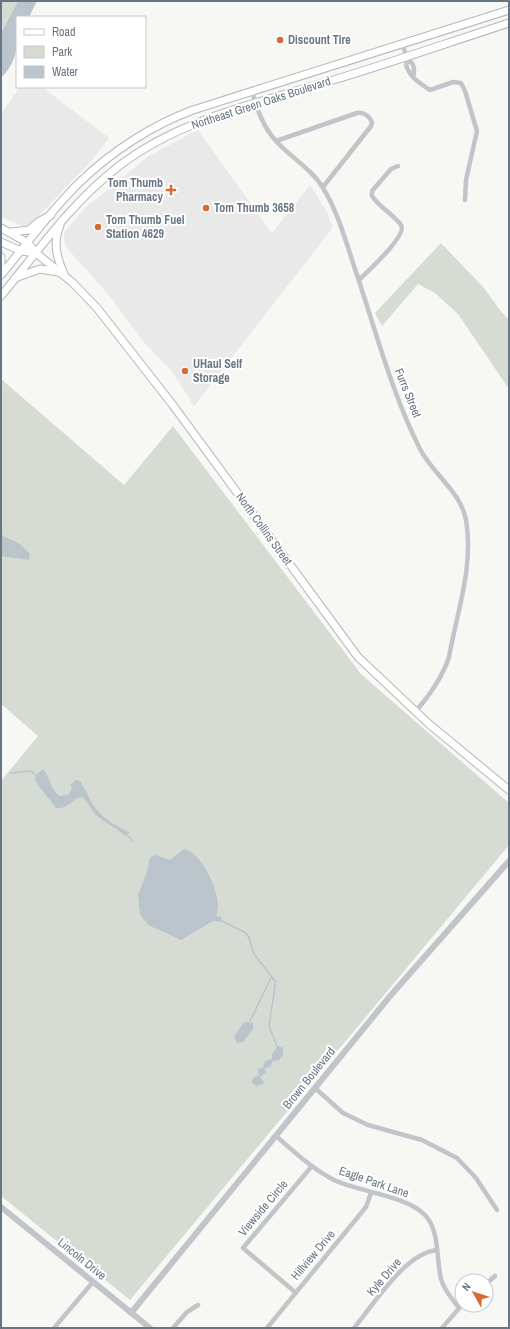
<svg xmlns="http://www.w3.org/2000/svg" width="510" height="1329" font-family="'Archivo Narrow',sans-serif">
<rect width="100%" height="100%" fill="#f7f7f4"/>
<g fill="#e8e9e8">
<path d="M20,87H42L109,138L92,160L30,225L23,226L1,217V114Z"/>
<path d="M198,130L272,233L310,185L327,212L332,225L331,230L194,406L173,373L143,341L108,294L65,246L64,232L85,208L150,155Z"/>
</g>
<g fill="#d6dcd4">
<path d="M1,1H18L1,33Z"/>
<path d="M441,243L484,288L500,310L509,320V389L458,314L435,293L418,284L382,326L375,313Z"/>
<path d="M1,379L124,485L173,426L361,674L509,803V845L130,1300L1,1196V781L38,736L1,704Z"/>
</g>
<g fill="#bbc4ca">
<path d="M18,1H37L29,17H17C17,42 20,59 1,78V33Z"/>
<path d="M1,535L20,544L30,554L29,560L1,556Z"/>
<path d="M43,769C51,777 49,789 60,796L69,794L72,788L70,785L76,780L80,781C85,788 88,796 92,803C101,818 115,825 130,833L125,836C116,827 105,823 96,815C90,809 88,801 82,797C72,798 68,810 56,808L35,781L36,775Z"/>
<path d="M184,849C202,853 218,889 218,906C218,909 217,913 216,916L222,917L220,922L213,921L181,940L148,925L140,914L138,895L146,875L150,858L155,855L170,860Z"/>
<path d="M247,1022L253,1023V1029L243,1042L237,1043L234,1037L243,1023Z"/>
<path d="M278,1046L283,1048V1055L279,1060L273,1061L270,1067L265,1068L266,1073L260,1077L264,1082L263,1084L257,1086L252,1083V1079L259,1075L258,1069L263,1068L265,1061L272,1059V1054Z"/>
</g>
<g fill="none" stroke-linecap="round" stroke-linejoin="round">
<g stroke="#bbc4ca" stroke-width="1.5">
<path d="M11,773L31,771L37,776"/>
<path d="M126,834L133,841"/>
<path d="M220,920L246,933L249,938L254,954L275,981V987L269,1026L277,1046"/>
<path d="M250,1021L271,978"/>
</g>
<g stroke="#b3b8bd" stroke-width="9">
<g id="secondary">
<path d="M1,275C26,245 52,209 80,182C111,152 152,125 193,110L509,10"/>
<path d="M1,296C38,251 72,202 119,166C180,119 258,103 330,81C390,63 450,42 509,23"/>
</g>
</g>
<g stroke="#b4b8bc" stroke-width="9">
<g id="primary">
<path d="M60,225C53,243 56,256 64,274"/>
<path d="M1,228L28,243L36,253L73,283L97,308L172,404L358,657L429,724L509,790"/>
<path d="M11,232L29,230L38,222L51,215"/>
<path d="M1,242L21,251L36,253"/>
<path d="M1,257V268"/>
<path d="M15,278L40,269L58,272"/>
</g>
</g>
<g stroke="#c1c4c8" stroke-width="4.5">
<path d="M402,44L408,60L406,65C410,77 419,83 430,90L453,82L461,83L465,91L477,131L466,180L465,200"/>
<path d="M408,60C415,64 415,70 413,77"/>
<path d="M252,91C257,109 263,127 276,141C290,157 312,169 323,188C338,212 346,242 355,269C375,328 392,394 420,449C433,474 461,492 466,520C474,566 457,612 449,657C442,678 430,695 415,712"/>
<path d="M276,141L357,113C364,112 370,116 372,123L371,126L323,187"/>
<path d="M359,280C367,272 408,235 401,225C393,214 380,208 372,196V191L391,169L398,166"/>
<path d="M315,1088L343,1113L368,1125L422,1140L457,1158L476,1178L497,1210"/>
<path d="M276,1136C294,1152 313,1169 334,1180C360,1192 407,1196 425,1215C440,1231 436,1259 441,1279C444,1290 452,1299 459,1308"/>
<path d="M486,1284L495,1276"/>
<path d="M295,1292L243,1248L312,1166"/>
<path d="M54,1328L93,1282"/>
<path d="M173,1328L187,1312L198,1305"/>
<path d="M267,1328L366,1207L371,1193"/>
<path d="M354,1328C374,1304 405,1253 437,1250"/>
<path d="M442,1328L462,1305"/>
</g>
<g stroke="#c1c4c8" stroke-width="6">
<path d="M1,1207L150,1328"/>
<path d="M131,1313L391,995L509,861"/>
</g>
<use href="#secondary" stroke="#fff" stroke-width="7"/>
<use href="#primary" stroke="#fff" stroke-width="7"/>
</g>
<g fill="#da6831" stroke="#fff" stroke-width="1.5">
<circle cx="280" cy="40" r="4"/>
<path d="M169 184h4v4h4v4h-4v4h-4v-4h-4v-4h4z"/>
<circle cx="206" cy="208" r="4"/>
<circle cx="98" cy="227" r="4"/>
<circle cx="185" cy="371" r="4"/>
</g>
<g text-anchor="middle" stroke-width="4" stroke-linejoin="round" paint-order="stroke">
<g font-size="12" font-weight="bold" fill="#687584" stroke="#fff" text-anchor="start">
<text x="288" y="44">Discount Tire</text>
<text x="163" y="187" text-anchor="end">Tom Thumb<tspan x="163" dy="14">Pharmacy</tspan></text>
<text x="214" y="212">Tom Thumb 3658</text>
<text x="106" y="224">Tom Thumb Fuel<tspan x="106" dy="14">Station 4629</tspan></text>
<text x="193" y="368">UHaul Self<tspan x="193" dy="14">Storage</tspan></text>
</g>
<g font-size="12" fill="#687584" stroke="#fff">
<text transform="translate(261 103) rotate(-18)" y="4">Northeast Green Oaks Boulevard</text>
<text transform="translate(408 393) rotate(68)" y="4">Furrs Street</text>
<text transform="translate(264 529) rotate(54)" y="4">North Collins Street</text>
<text transform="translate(309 1078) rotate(-51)" y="4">Brown Boulevard</text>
<text transform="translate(374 1182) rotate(19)" y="4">Eagle Park Lane</text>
<text transform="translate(263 1208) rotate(-50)" y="4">Viewside Circle</text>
<text transform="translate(313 1255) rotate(-50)" y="4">Hillview Drive</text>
<text transform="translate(82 1259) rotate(39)" y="4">Lincoln Drive</text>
<text transform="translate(384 1277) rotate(-49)" y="4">Kyle Drive</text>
</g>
</g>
<rect width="510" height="1329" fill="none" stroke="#687584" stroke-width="4"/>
<rect x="16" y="16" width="130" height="72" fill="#ffffff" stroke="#c3c8ce"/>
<rect x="24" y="29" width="20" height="6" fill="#ffffff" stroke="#c3c8ce"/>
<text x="52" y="36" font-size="12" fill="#687584">Road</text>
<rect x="24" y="46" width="20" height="12" fill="#d6dcd4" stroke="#c3c8ce"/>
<text x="52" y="56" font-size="12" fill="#687584">Park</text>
<rect x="24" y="66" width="20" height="12" fill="#bbc4ca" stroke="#c3c8ce"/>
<text x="52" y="76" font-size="12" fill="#687584">Water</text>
<g transform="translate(474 1293) rotate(309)"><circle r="19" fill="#ffffff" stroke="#c3c8ce"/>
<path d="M0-3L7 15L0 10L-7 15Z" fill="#da6831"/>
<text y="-6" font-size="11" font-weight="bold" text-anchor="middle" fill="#687584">N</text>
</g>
</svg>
